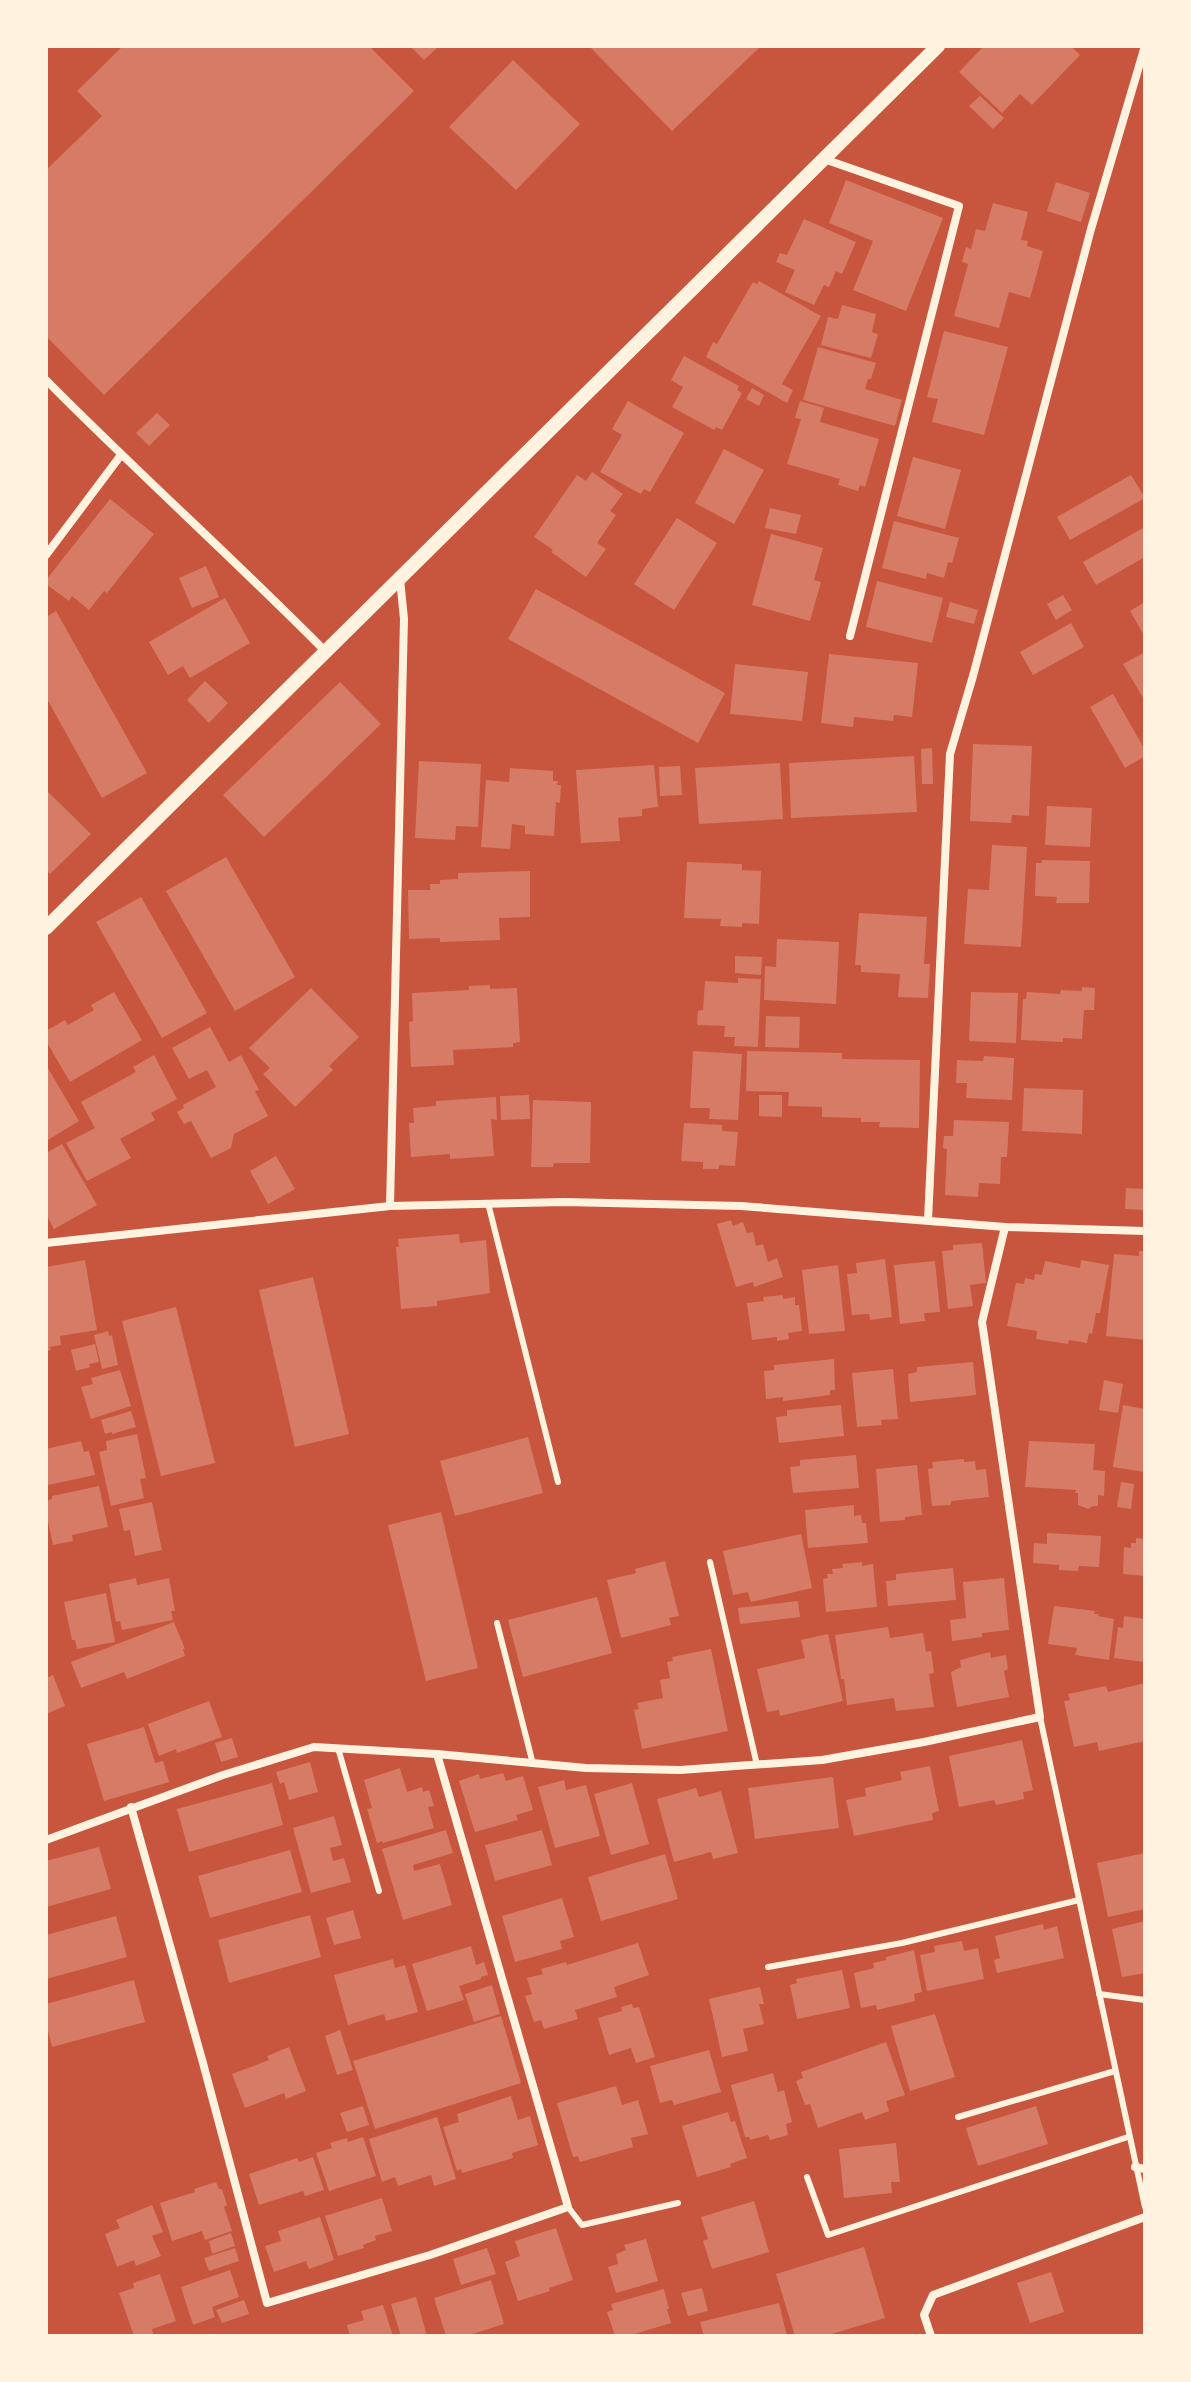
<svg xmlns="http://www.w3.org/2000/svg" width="1191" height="2382" font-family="'DM Sans',sans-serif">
<rect width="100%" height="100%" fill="#c8553d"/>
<g fill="#d67c66">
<path d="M123,46H369L414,91L104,395L46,336V170L102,116L77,91Z"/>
<path d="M410,46H439L424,60Z"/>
<path d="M589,46H761L672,131Z"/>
<path d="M984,46H1071L1080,55L1032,105L1020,94L1002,113L959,72Z"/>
<path d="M513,60L580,124L516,190L449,127Z"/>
<path d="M980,96L1004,118L993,129L969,106Z"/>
<path d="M846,180L943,218L906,311L853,290L873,241L829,223Z"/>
<path d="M1056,182L1090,193L1081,222L1047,211Z"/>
<path d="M993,203L1028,212L1021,240L1028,241L1027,246L1043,251L1030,298L1009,292L999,328L954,316L968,264L962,262L966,247L971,249L976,229L985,231Z"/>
<path d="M804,219L856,242L842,274L836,271L829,287L824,285L814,305L785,292L795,270L776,262L780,253L787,255Z"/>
<path d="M759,281L821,316L782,384L793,390L787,403L706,357L713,342L717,344L753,282L757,284Z"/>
<path d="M842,305L876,314L872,332L878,334L871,358L821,345L828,317L838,319Z"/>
<path d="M944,331L1008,347L984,435L932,422L938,399L927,397Z"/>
<path d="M818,347L876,363L871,379H868L865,389L902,400L895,426L803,400Z"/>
<path d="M684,356L739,386L737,390L742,393L722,430L716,427L714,430L672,407L683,387L671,380Z"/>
<path d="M752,388L764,395L759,406L746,399Z"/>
<path d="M628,401L684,433L650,492L644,489L641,494L600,472L622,435L612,429Z"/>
<path d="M800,401L824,408L820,422L879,439L865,487L860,485L858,491L838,485L840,479L787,464L801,419L795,418Z"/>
<path d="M157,413L170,425L149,446L136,433Z"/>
<path d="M724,449L764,470L734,524L695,503Z"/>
<path d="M913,457L961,470L945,529L897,516Z"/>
<path d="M592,472L623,494L610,511L616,515L597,543L606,549L586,577L551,552L553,550L534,537L577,475L586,481Z"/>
<path d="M1131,475L1145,498L1070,540L1057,517Z"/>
<path d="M110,499L154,534L107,593L104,591L89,610L72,596L69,601L46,584V580Z"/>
<path d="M770,508L801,515L796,534L765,528Z"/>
<path d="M677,518L717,543L674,610L634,584Z"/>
<path d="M894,521L959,538L952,563L948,562L944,578L927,573L926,579L882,568Z"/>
<path d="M1145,527V557L1096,585L1083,562Z"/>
<path d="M771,534L823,548L814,580L821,582L810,621L752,605Z"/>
<path d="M206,566L219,597L192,608L179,578Z"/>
<path d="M877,581L943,598L932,643L866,627Z"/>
<path d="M536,589L725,693L698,743L508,639Z"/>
<path d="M1063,595L1072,610L1056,620L1047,604Z"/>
<path d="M225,598L250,643L190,678L183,666L168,675L149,642Z"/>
<path d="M950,602L978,610L974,624L946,617Z"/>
<path d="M1145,602V637L1130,611Z"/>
<path d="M56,611L147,773L102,798L46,697V617Z"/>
<path d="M1071,623L1084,647L1033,675L1020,652Z"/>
<path d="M1145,652V701L1123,664Z"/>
<path d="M829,654L918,663L912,717L894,715L893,721L854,717L853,727L821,723Z"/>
<path d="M735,664L808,672L802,721L730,714Z"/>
<path d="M205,681L228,703L209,723L187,700Z"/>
<path d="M340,682L381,724L264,837L223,795Z"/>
<path d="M1113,694L1145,750V756L1125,768L1090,707Z"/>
<path d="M973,744L1032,746L1029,816L1012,815L1011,823L970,821Z"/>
<path d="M932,748L933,784H922L921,749Z"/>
<path d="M914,756L917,812L791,818L789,763Z"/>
<path d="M419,761L481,764L478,827L456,826L455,840L415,838Z"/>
<path d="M780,763L783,819L699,824L695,768Z"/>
<path d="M654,765L658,807L642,809V816L618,818L620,841L581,843L576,770Z"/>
<path d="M680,766L682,795L660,796L659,767Z"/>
<path d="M510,768L553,771V781H558L557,785H561L560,803L556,802L554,836L525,834V826L512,824L510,849L481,847L486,780L509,782Z"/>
<path d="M46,790L91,834L50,874L46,870Z"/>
<path d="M1047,806L1092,808L1090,847L1045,845Z"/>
<path d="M992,845L1027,847L1021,947L964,944L968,889L989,890Z"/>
<path d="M226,857L295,977L235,1011L166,891Z"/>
<path d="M1042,860L1090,861L1089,903H1056L1057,897L1035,896L1036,863H1042Z"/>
<path d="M687,862L742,864V870L761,871L759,924L742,923V927L720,926L721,919L684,918Z"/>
<path d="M530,871V917L499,918L500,940L440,942V938L409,939L408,890H430V884H440V880L458,879V873Z"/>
<path d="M141,897L207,1013L162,1038L96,922Z"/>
<path d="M859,913L927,917L924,964H930L928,998L898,997L900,974L861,972V965H855Z"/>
<path d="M777,939L839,942L836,1004L764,1000L765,966L776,967Z"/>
<path d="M735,956L762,957L761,975L735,973Z"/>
<path d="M738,978L761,979L758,1047L734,1046L735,1037H724L725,1026L697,1025L698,1011L703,1010L705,981L738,983Z"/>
<path d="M490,985V989L517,988L520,1042L513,1043V1047L453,1050L454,1065L411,1067L409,1022L413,1021L412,993L469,990V986Z"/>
<path d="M1082,987L1095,988L1094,1010H1084L1082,1039L1063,1038V1042L1021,1040L1023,999H1026L1027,992L1060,994L1061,990L1082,991Z"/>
<path d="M311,988L359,1037L329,1066L333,1070L295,1107L263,1074L270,1068L249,1048Z"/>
<path d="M114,992L142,1040L70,1082L46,1041V1031L65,1020L68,1025L94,1010L91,1005Z"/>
<path d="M971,992L1018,993L1016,1043L969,1041Z"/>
<path d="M766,1016L800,1017L799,1048L765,1047Z"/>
<path d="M210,1027L229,1062L241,1055L259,1090L255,1091L268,1116L234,1134L231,1148L211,1158L191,1121L184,1124L177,1112L184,1108L183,1105L216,1087L207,1070L189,1079L172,1048Z"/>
<path d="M693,1051L742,1054L738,1120L709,1119L710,1108H690Z"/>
<path d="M747,1051L842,1053V1059L920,1060L919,1128L879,1127L880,1122H861V1118L822,1117V1107L788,1106L789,1092L746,1091Z"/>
<path d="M154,1055L177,1099L151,1113L155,1120L120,1139L131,1158L87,1181L66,1143L95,1128L81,1102L136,1072L133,1067Z"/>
<path d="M984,1056L1014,1058L1012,1100L966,1098L967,1083H956L957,1060L983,1061Z"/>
<path d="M46,1065L79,1121L46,1141Z"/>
<path d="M1024,1088L1083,1090L1082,1134L1022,1131Z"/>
<path d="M529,1095L530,1119L501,1120L500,1096Z"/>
<path d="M759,1095H782V1117L759,1116Z"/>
<path d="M496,1097L497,1120L491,1119L494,1156L450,1159V1154L411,1157L409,1123H414L413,1108L436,1106V1101Z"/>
<path d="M533,1100L591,1102L590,1163H554L553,1167H531Z"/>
<path d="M954,1120L1009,1122L1007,1157H1001L1000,1184L979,1183L978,1197L945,1195L947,1149L943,1148L944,1136H953Z"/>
<path d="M684,1123L722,1125V1131L738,1132L735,1166L719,1165V1169H703V1162L681,1161Z"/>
<path d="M62,1144L97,1205L54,1229L46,1214V1153Z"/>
<path d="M276,1156L295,1189L268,1204L250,1171Z"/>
<path d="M1126,1188L1145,1189V1210L1125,1209Z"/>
<path d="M731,1220L733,1226L743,1222L747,1233L753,1232L756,1246L763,1244L768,1262L777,1258L783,1277L754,1287L753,1282L736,1287L717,1224Z"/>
<path d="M459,1234L460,1243L486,1240L490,1293L437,1301V1306L401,1309L396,1247H399L398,1239Z"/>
<path d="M982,1243L986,1283L970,1285L973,1306L948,1309L942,1251L953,1250V1245Z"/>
<path d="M1139,1251H1145V1340L1106,1336L1114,1254L1139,1256Z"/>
<path d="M885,1259L892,1317L870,1320L869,1314L852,1315L847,1274L857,1273L856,1263Z"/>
<path d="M85,1260L97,1330L60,1336L61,1345L50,1347L51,1350L46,1351V1267Z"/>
<path d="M1081,1260L1109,1265L1100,1313H1096L1092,1334L1089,1333L1087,1343L1069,1340L1068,1344L1036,1339L1037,1331L1007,1326L1016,1283L1024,1284L1025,1278L1034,1280L1035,1274L1042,1275L1045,1261L1080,1268Z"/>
<path d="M935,1261L940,1312L924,1313L925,1321L900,1324L894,1265Z"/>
<path d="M838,1265L845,1331L809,1334L802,1270Z"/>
<path d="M313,1277L349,1434L295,1447L259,1290Z"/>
<path d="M783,1295V1299L795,1297V1305H799L802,1331L788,1333L789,1339L777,1341V1337L752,1340L747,1303L764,1301L763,1297Z"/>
<path d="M176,1307L215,1463L161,1476L122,1321Z"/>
<path d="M108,1331L109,1336L112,1335L118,1365L102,1369L94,1335Z"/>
<path d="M95,1344L99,1362L89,1364L90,1367L76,1371L71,1350Z"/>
<path d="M834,1359L835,1390H830V1395L783,1401V1397L766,1399L764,1371L774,1370V1365Z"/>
<path d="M973,1362L976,1395L910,1402L908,1374L917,1372V1367Z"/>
<path d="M893,1369L898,1419L881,1420L882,1425L857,1427L852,1373Z"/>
<path d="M120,1370L131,1406L91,1419L81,1387L93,1384L91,1378Z"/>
<path d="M1104,1380L1123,1384L1118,1413L1099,1410Z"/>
<path d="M841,1405L844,1436L779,1443L776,1417L787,1416V1410Z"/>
<path d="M1123,1405L1145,1409V1472L1113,1467Z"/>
<path d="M131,1411L136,1427L112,1434V1432L105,1434L101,1420Z"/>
<path d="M137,1434L146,1478L140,1479L144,1498L111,1506L99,1452L107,1450L106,1441Z"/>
<path d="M528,1437L543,1493L455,1516L440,1461Z"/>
<path d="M81,1441L84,1452L89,1451L95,1475L48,1485L46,1449Z"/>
<path d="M1029,1441L1095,1444L1093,1470L1105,1471L1104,1496L1098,1495V1506H1093L1088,1509L1078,1505V1493H1075L1076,1490L1025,1487Z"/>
<path d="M856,1455L859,1488L793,1493L790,1467L800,1466V1460Z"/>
<path d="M964,1459V1462L975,1461L976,1470L986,1469L989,1497L951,1501V1505L932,1506L928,1469L933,1468L932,1462Z"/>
<path d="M917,1465L922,1515L905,1517V1520L880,1522L876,1469Z"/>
<path d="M1121,1482L1134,1484L1131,1509L1117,1507Z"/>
<path d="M99,1486L108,1527L72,1535L73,1541L53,1545L46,1512V1501L52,1499V1496Z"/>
<path d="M152,1502L162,1550L135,1556L130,1530L124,1531L119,1509Z"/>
<path d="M854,1505V1516L861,1515L862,1523H866L868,1543L808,1548L805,1510Z"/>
<path d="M441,1512L478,1668L426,1681L388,1525Z"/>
<path d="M1047,1533L1101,1536L1099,1567L1079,1566L1078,1571L1059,1570V1565L1033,1563L1034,1543L1047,1544Z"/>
<path d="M801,1534L812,1588L751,1602L748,1592L733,1595L723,1551Z"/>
<path d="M1136,1538L1145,1539V1576L1123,1574L1124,1547L1131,1548V1543H1136Z"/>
<path d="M665,1561L679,1616L669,1618L671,1625L621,1638L607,1580L636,1573L635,1569Z"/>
<path d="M862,1562V1566L873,1564L877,1607L826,1612L823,1579L828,1578L827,1574H833L832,1569L843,1568L842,1564Z"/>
<path d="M953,1568L956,1600L888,1606L886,1581L896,1580V1574Z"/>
<path d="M136,1578L137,1585L169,1578L175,1611H171L173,1620L122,1630L120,1621L116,1622L109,1584Z"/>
<path d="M1004,1578L1009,1630L982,1633V1637L952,1641L950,1620L966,1618L963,1582Z"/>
<path d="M106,1593L115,1642L77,1649L75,1640H72L64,1602Z"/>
<path d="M597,1597L612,1653L523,1677L508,1620Z"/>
<path d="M798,1601L800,1617L740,1624L738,1608Z"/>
<path d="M1054,1606L1095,1611L1094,1614H1099L1098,1616L1114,1619L1109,1660L1075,1655L1077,1648L1048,1644Z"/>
<path d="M1124,1616L1145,1619V1662L1114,1658L1118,1627L1123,1628Z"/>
<path d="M174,1622L185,1649H183L185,1656L127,1679L124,1672L81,1688L71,1662Z"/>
<path d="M888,1627L890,1638L923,1633L926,1652L931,1651L934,1673L929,1674L934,1707L896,1711L894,1698L847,1705L844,1679H841L835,1635Z"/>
<path d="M828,1634L843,1701L780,1716L779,1710L767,1712L757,1669L805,1658L801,1640Z"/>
<path d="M711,1649L728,1731L642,1749L634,1710L639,1709L637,1703L663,1698L660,1680L670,1678L667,1662L673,1661L672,1657Z"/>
<path d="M990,1652L991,1658L1006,1655L1008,1669L1004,1671L1009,1697L957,1707L951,1672L961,1667L960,1660Z"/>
<path d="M53,1675L65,1706L46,1714V1678Z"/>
<path d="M1145,1683V1741L1099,1751L1097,1742L1074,1747L1064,1701L1070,1700L1068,1694L1106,1686L1108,1692Z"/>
<path d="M209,1701L222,1737L177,1753L176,1749L159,1756L148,1724Z"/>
<path d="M144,1727L155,1763L163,1761L169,1782L104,1801L87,1744Z"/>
<path d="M232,1738L238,1757L221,1762L215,1743Z"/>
<path d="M1022,1740L1033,1790L1023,1792L1024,1799L996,1805L994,1800L959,1807L949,1756Z"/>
<path d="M310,1762L318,1792L289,1800L284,1782L280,1784L276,1772Z"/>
<path d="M930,1766L939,1811L932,1813L933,1820L854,1836L846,1800L866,1796L865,1788L902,1780L900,1772Z"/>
<path d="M400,1768L407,1792L422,1787L423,1792L429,1790L434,1806L428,1807L434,1828L383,1843L382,1841L377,1843L367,1809L372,1808L364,1780Z"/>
<path d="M503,1773L506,1781L523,1776L533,1810L516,1815L518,1820L475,1832L459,1781L479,1774L480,1779Z"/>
<path d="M833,1777L839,1828L755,1839L748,1788Z"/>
<path d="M564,1780L566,1790L586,1785L600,1836L555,1848L538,1787Z"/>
<path d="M272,1783L283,1825L189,1852L177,1809Z"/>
<path d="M632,1783L649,1844L611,1855L594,1794Z"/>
<path d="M696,1788L699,1797L721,1791L738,1853L713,1859L711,1852L674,1862L657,1799Z"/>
<path d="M334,1816L342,1845L330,1848L333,1861L344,1858L351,1882L311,1893L293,1828Z"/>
<path d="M446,1830L453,1853L413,1865L414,1871L440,1864L452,1905L403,1920L382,1849Z"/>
<path d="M542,1830L552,1865L495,1881L485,1845Z"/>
<path d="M99,1847L111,1889L46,1907V1861Z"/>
<path d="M290,1850L302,1892L210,1918L198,1876Z"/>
<path d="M1145,1853V1909L1108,1917L1097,1863Z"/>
<path d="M665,1854L678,1899L601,1921L588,1877Z"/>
<path d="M562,1898L574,1937L560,1941L562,1949L515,1962L502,1916Z"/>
<path d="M353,1910L361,1938L334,1945L326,1918Z"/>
<path d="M310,1915L321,1957L229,1983L218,1940Z"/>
<path d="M116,1916L127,1957L46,1979V1935Z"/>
<path d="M1145,1921V1973L1122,1977L1112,1929Z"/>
<path d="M1043,1924L1044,1930L1057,1926L1064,1958L997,1973L994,1960L1000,1958L995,1936Z"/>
<path d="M962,1941L964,1951L978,1948L984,1979L927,1991L920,1955L935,1952L934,1946Z"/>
<path d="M638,1943L649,1975L614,1987L617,1997L575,2010L578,2019L544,2029L541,2020L534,2022L525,1996L532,1994L527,1978L543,1974L541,1969L566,1962L567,1965Z"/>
<path d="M471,1946L476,1965L484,1962L488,1975L481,1977V1979L459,1986L464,2000L427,2011L412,1964Z"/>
<path d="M914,1950L922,1992L914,1994L915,2001L877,2010L876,2005L861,2008L854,1973L874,1968L873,1963L886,1960V1957Z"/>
<path d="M393,1959L395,1968L405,1965L418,2012L386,2021L384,2014L348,2025L334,1975Z"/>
<path d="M842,1970L850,2008L797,2019L790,1985L797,1983L796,1979Z"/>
<path d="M134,1980L145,2022L52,2047L46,2023V2004Z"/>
<path d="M492,1985L500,2014L474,2022L465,1994Z"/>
<path d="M760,1987L764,2004H759L764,2024L743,2029L748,2051L722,2057L709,1999Z"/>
<path d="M632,2004L633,2008L639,2007L655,2057L636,2063L631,2048L609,2055L598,2018L622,2011L621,2007Z"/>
<path d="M935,2014L955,2077L910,2091L891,2026Z"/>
<path d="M501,2016L521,2083L375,2129L353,2061Z"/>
<path d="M340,2030L353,2070L337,2075L325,2036Z"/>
<path d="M886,2042L905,2095L886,2101L889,2111L865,2120L862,2112L818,2128L810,2104L805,2105L796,2081L803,2078L801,2072Z"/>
<path d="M289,2047L306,2091L286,2099L284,2093L245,2108L232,2074L269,2060L267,2056Z"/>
<path d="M709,2050L721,2092L674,2105L672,2100L660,2103L650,2066Z"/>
<path d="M773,2073L778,2092L784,2090L792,2122L786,2124L788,2135L770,2140L768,2135L750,2140L749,2137H745L731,2085Z"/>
<path d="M616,2086L622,2105L638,2100L648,2134L631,2138L633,2147L580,2162L578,2156L573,2157L557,2103Z"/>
<path d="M511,2096L518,2120L530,2116L538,2145L512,2153L513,2158L462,2173L461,2169L457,2171L443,2127L459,2122L457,2114Z"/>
<path d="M363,2106L369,2125L347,2132L340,2113Z"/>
<path d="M1036,2106L1048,2144L978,2166L966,2128Z"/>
<path d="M728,2112L731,2122L735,2121L747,2158L730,2164L731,2167L697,2177L682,2126Z"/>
<path d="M437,2117L456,2179L434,2186L431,2175L398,2186L395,2177L382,2182L369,2139Z"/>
<path d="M363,2137L376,2176L329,2191L316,2153L332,2148L330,2143L347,2138L348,2142Z"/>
<path d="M896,2143L900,2182H891L892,2193L844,2198L839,2149Z"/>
<path d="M313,2157L324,2190L305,2196L303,2191L259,2205L249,2174L297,2158L299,2162Z"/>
<path d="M216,2182L219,2189H222L227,2205L224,2207L232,2231L205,2240L202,2231L172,2241L160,2203L195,2192L194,2189Z"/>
<path d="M382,2198L392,2231L375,2236L376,2240L363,2245L364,2248L338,2256L325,2216Z"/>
<path d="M754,2201L769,2252L712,2269L703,2241L708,2239L701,2217Z"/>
<path d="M152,2205L163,2232L152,2236L161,2256L136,2266L134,2260L117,2267L105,2234L120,2228L116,2220Z"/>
<path d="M320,2217L334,2260L309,2269L306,2261L274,2272L265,2246L281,2241L278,2231Z"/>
<path d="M556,2228L573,2280L549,2288L550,2291L518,2301L505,2262L520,2256L515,2241Z"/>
<path d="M231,2233L235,2246L212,2254L209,2241Z"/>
<path d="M646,2239L658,2281L616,2293L608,2267L618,2264L616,2254L626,2250L624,2245Z"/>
<path d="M864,2247L885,2318L825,2336H795L776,2274Z"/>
<path d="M235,2248L239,2261L209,2271L204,2258Z"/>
<path d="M487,2248L496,2274L461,2285L453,2259Z"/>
<path d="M230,2270L239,2297L212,2307L215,2317L193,2325L181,2287Z"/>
<path d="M1051,2272L1064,2312L1030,2323L1017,2283Z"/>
<path d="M160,2274L176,2321L152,2329L153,2334L134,2336L119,2293L134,2288L133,2283Z"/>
<path d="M491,2280L504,2324L466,2336H446L434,2298Z"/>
<path d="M702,2288L708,2311L688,2316L681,2293Z"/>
<path d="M664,2289L669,2309H667L671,2323L628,2336H615L607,2312L613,2310L611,2304Z"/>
<path d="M416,2297L427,2336H401L391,2304Z"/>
<path d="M244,2300L249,2314L222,2323L216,2310Z"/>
<path d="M779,2303L787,2336H704L700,2322Z"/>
<path d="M383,2305L393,2336H350L347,2325L364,2320L361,2311Z"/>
</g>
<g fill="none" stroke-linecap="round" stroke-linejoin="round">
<g stroke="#fff3e0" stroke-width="6">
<path d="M488,1203L558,1482"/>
<path d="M710,1562L757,1765"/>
<path d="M497,1623L533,1764"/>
<path d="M1040,1717L1145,2207"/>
<path d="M338,1748L379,1891"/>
<path d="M768,1967L902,1943L1079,1900"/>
<path d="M1099,1994L1145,2000"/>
<path d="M958,2117L1115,2071"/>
<path d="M807,2177L828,2235L1128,2137"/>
<path d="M568,2207L582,2225L678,2203"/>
</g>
<g stroke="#fff3e0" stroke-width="8">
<path d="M824,159L959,206L850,636"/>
<path d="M46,380C137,472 234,559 325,651"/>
<path d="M46,555L121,455"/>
<path d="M390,1206L404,619L400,579"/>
<path d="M928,1220L950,754L973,676L1091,229L1145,46"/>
<path d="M46,1243L390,1206L565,1202L741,1206L1005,1227L1145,1231"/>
<path d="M131,1807L203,2063L267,2303L430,2255L568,2207L437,1754"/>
<path d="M46,1840L223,1775L314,1747L437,1754L586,1768L680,1770L822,1760L924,1742L1040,1717L982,1322L1005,1227"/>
<path d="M1135,2167L1145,2169"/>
<path d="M931,2336L924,2315L933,2295L1145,2217"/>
</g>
<path stroke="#fff3e0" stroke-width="14" d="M46,928L938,46"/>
</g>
<rect width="1191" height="2382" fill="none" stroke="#fff3e0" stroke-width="96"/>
</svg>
